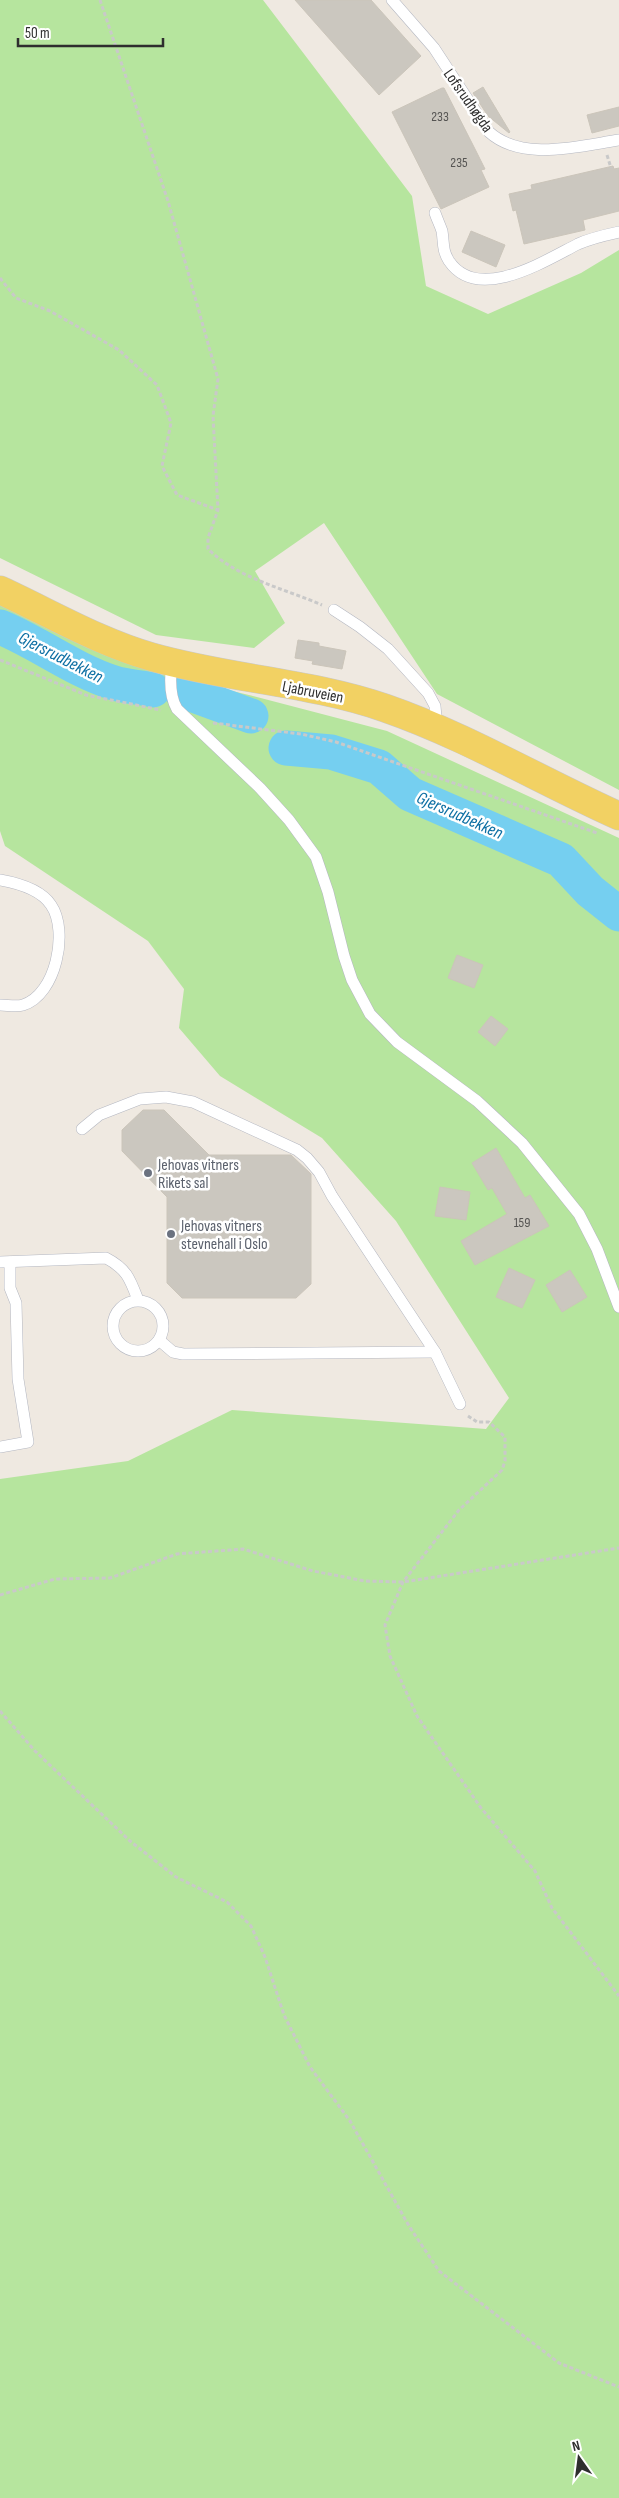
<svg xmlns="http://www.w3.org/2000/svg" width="619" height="2498" font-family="'Sofia Sans Condensed',sans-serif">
<rect width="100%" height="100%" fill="#efe9e1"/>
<g fill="#b6e59e">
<path d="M0,0H263L412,196L426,286L488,314L581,273L619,250V790L437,694L324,523L255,571L285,623L254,648L156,635L0,558Z"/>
<path d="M0,604L51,629L160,674L249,695L387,731L619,838V2498H0V1479L128,1461L232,1410L486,1429L509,1398L396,1221L322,1138L220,1076L179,1028L184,989L148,941L5,846L0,831Z"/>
</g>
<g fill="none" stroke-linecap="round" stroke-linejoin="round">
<g stroke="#75cff0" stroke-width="35">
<path d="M0,627C39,643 73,670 114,683C127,687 140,687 153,690"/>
<path d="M180,690L251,716"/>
<path d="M286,748L331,752L379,767L410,794L561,860L590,891L619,914"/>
</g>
</g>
<g fill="#cbc7bf" stroke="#cbc5ba">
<path d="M295,0H371L421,56L379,95Z"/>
<path d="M483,87L510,132L509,133L488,116L473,93Z"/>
<path d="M442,88H444L476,151L485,169L481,170L489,187L441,209L392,112Z"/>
<path d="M619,107V126L592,133L587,115Z"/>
<path d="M613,166L614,169L619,168V211L583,220L585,230L524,244L516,210L513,211L509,194L532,189L531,185Z"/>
<path d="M471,231L505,245L496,267L462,252Z"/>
<path d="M298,640L319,643V646L346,651L342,669L312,664L313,661L295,658Z"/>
<path d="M457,955L483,965L474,988L448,978Z"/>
<path d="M491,1016L508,1029L495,1046L478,1032Z"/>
<path d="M143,1110H164L209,1155H291L311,1174V1284L296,1298H182L167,1283V1197L122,1151V1130Z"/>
<path d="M496,1148L525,1198L530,1195L549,1226L475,1265L461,1241L507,1214L492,1188L488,1190L472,1163Z"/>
<path d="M440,1187L470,1192L466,1220L435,1216Z"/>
<path d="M509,1268L535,1280L522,1308L496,1297Z"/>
<path d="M570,1270L587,1297L562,1312L546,1285Z"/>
</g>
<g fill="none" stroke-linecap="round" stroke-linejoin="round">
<g stroke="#b4b7c1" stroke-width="12">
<g id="lane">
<path d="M392,0L434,48L489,132C522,162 579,146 619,140"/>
<path d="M435,213C437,219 440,225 442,231C444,243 442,250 449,261C478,304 546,260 578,244C591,238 605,235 619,232"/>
<path d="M334,610L360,627L388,649L428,693L435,706L437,728"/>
<path d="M172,662C170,677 169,696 177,709L260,788L289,820L316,857L328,892L344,956L352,980L370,1014L397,1042L477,1101L522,1143L579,1214L597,1249L619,1307"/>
<path d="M0,880C17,883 41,890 51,905C69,931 56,995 23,1005C17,1007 7,1005 0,1005"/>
<path d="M82,1129L99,1115L140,1099L166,1097L193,1102L297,1150L307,1158L319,1172L332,1196L435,1352L460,1404"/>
<path d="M0,1262L106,1258C127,1269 130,1279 138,1300"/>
<circle cx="138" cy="1326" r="25"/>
<path d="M159,1340L173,1352L183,1354L435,1352"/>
<path d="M0,1447L28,1442L18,1379L16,1303L10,1288V1262"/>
</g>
</g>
<g stroke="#c9c9c9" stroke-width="29">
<path id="primary" d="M0,590C50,613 99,642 152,657C229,679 310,682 385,708C466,736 541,781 619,816"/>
</g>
<g stroke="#c9c9c9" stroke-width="3" stroke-dasharray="4 2.5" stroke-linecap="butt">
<path d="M100,0L168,201L218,379L213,416L218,510L208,538V549C239,579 283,588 322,605"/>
<path d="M607,155L611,168"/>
<path d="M0,278L16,298L50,311L119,350L157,385L171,423L162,466L177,495L218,510"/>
<path d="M0,660L86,695L161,710"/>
<path d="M213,723L301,734L336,742L597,833"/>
<path d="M468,1416L477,1422H489L505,1437V1461L502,1470L459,1510L403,1582L385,1625L390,1656L417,1716L481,1808L535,1871L552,1908L619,1996"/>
<path d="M0,1595L55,1579L110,1578L177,1554L243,1549L313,1571L365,1581L403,1582L619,1548"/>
<path d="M0,1711L35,1751L130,1841L176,1877L227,1902L251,1926L265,1957L284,2015L310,2067L350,2121L409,2226L439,2271L559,2363L619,2387"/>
</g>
<use href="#lane" stroke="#fff" stroke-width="11"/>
<use href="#primary" stroke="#f2d163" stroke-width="28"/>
</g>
<g fill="#6b7280" stroke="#fff" stroke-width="2">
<circle cx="148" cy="1173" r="5"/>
<circle cx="171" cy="1234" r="5"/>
</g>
<g text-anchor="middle" stroke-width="5" stroke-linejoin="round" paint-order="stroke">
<g font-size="14" fill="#555452">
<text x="440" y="121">233</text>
<text x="459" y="167">235</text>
<text x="522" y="1227">159</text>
</g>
<g font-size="16" fill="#2e2e2e" stroke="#fff">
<text transform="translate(469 100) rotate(55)" y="6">Lofsrudhøgda</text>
<text transform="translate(313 691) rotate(11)" y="6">Ljabruveien</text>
</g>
<g font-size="16" fill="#5b616d" stroke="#fff" text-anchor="start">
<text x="158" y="1170">Jehovas vitners<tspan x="158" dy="18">Rikets sal</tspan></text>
<text x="181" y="1231">Jehovas vitners<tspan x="181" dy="18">stevnehall i Oslo</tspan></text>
</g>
<g font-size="18" font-style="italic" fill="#0d6fa3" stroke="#fff">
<text transform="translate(61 657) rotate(27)" y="6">Gjersrudbekken</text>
<text transform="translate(460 815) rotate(24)" y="6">Gjersrudbekken</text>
</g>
</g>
<g transform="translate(579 2458) rotate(346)" stroke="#ffffff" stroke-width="4" paint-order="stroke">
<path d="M0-4L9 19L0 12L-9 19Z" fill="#2e2e2e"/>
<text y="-8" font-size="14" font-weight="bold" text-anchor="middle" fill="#2e2e2e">N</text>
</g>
<path d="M18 38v8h145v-8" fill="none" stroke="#2e2e2e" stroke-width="2.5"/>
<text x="25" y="38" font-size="15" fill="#2e2e2e" stroke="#ffffff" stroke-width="4" paint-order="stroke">50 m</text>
</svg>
